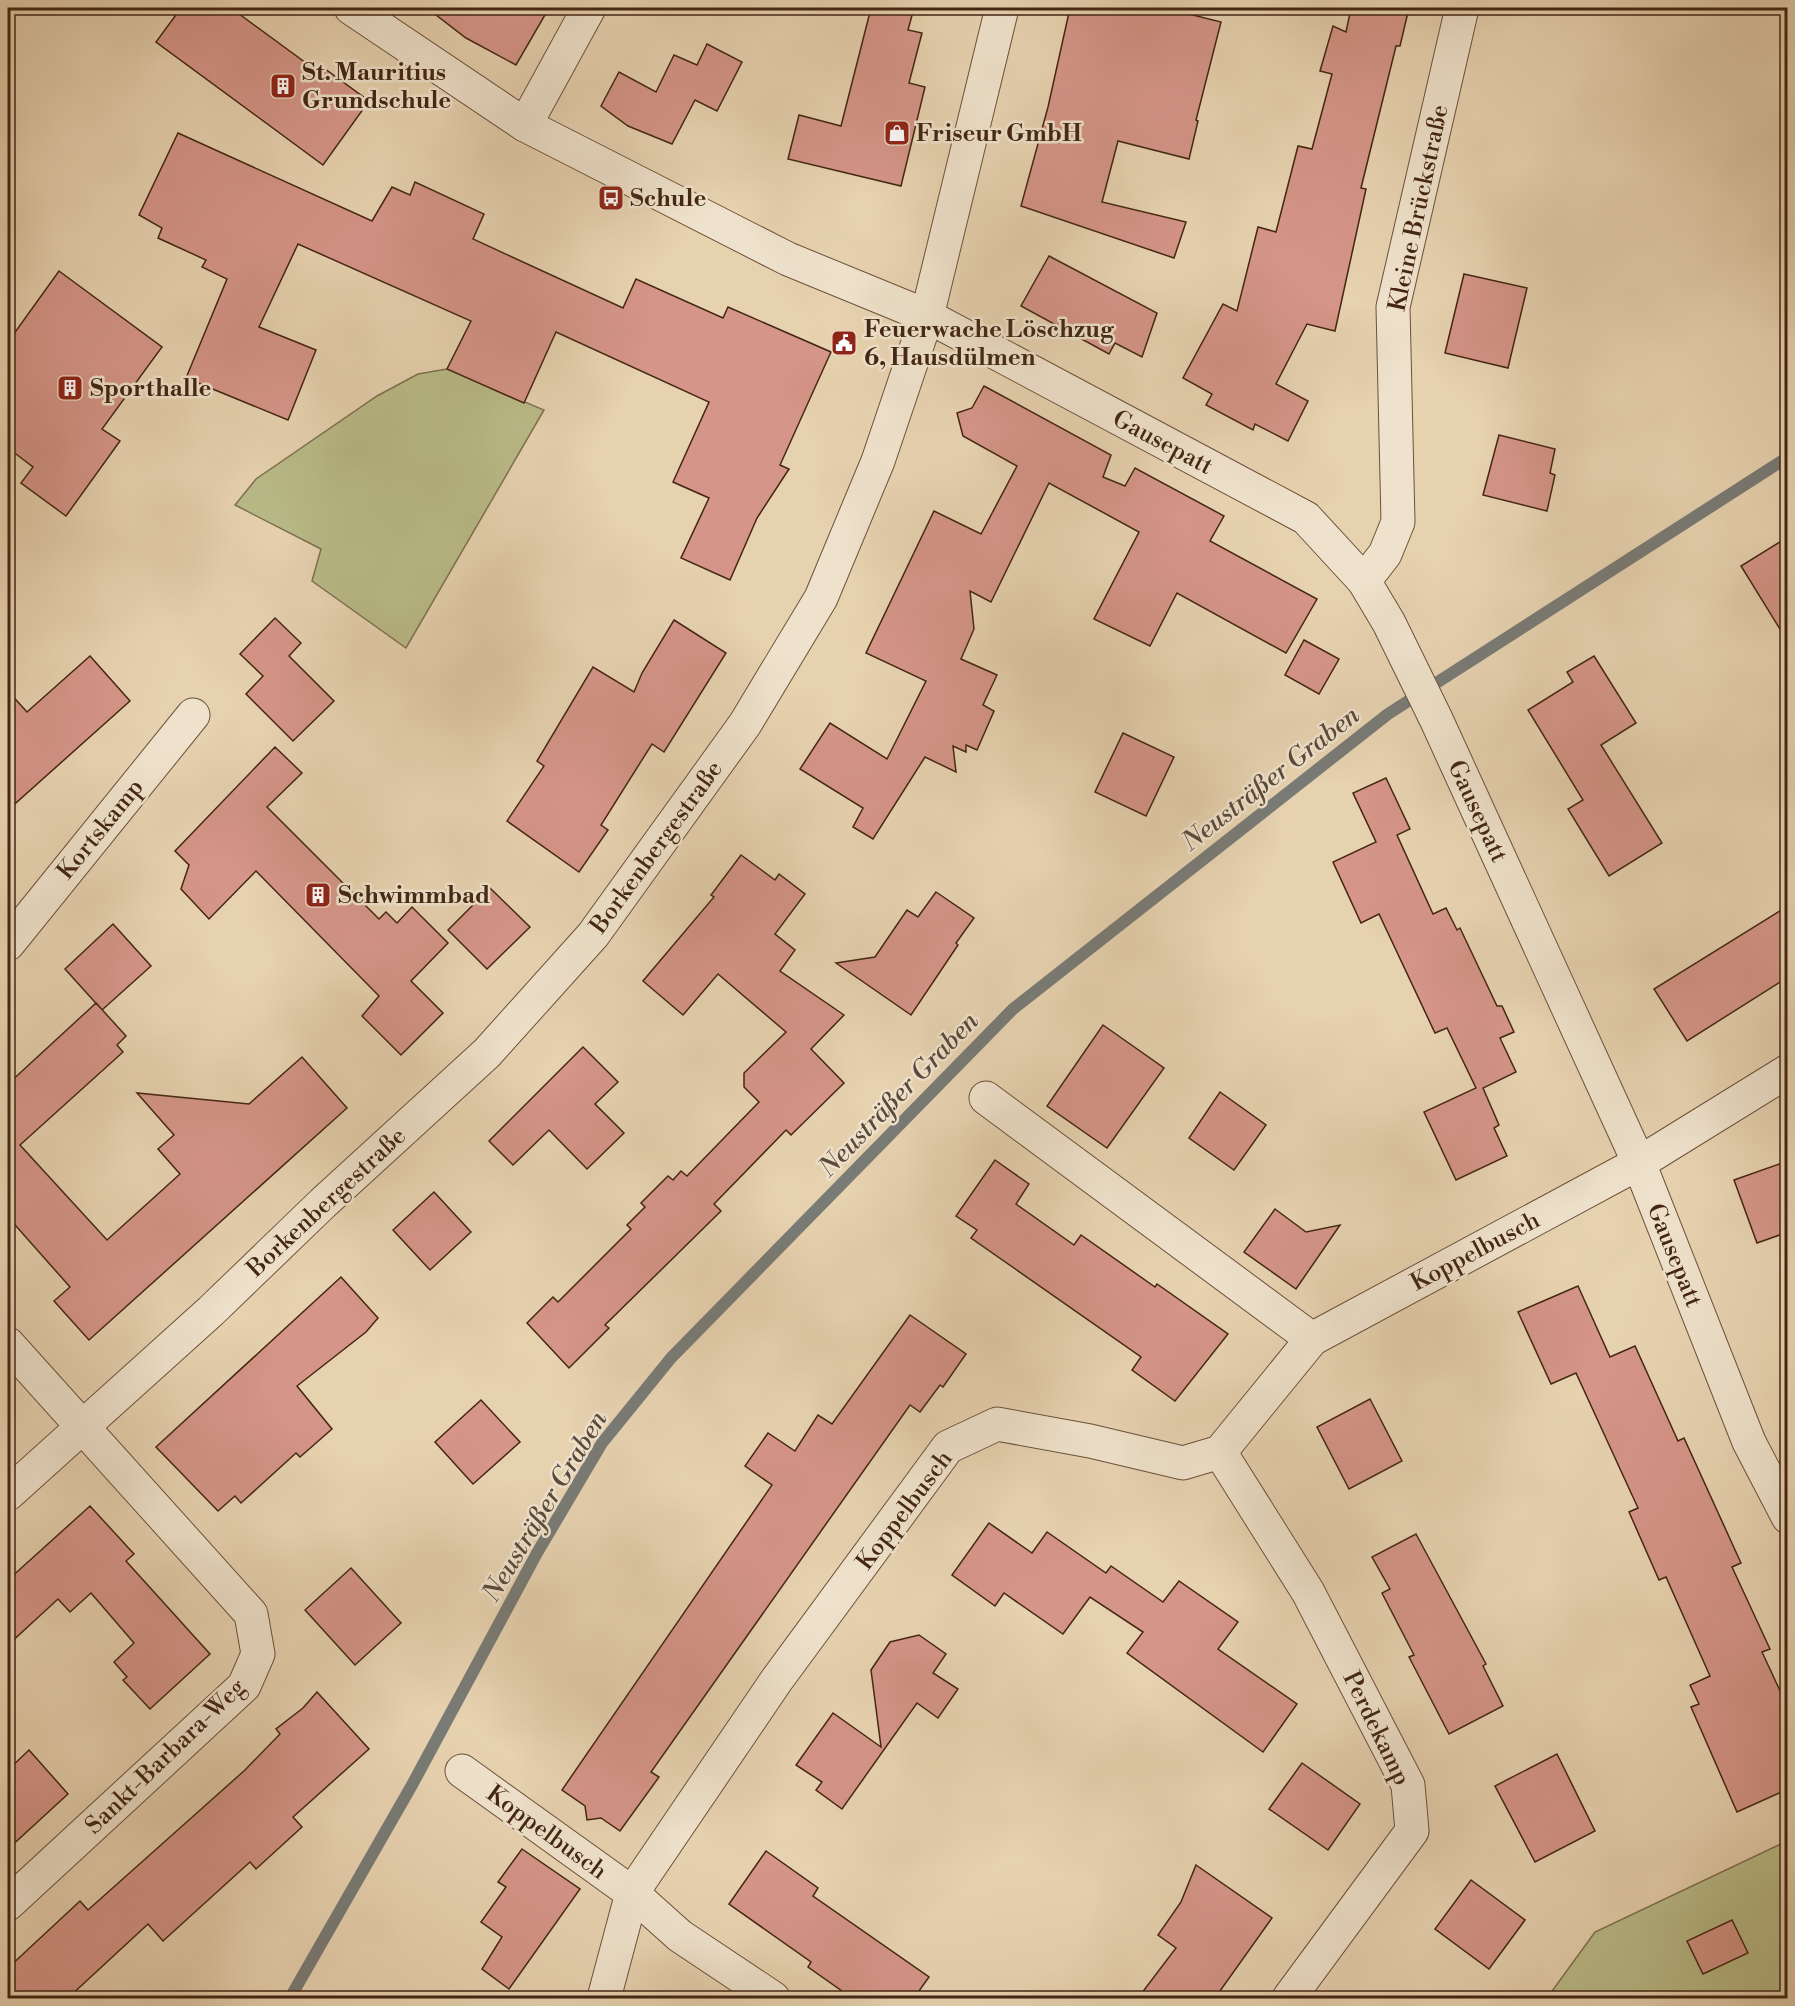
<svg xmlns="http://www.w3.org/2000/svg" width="1795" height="2006" font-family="'Libre Bodoni',serif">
<rect width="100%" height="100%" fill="#e7d2b0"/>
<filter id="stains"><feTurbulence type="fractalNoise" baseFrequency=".00333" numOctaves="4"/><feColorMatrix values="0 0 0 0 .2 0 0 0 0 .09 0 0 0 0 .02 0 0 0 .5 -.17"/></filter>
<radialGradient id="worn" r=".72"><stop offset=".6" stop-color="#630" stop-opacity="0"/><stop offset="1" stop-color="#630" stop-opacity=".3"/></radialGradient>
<g fill="#b9bb88" stroke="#7e704e" stroke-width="1.5">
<path d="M447,369L544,410L406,648L312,581L321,549L235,505L256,479L377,396L418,374Z"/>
<path d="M1787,1841V1998H1547L1595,1932Z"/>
</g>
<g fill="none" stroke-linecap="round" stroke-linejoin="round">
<path stroke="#797b76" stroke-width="12" d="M290,1998L412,1785L537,1553L602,1443L671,1358L1013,1009L1388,714L1788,457"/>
</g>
<g fill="#d59588" stroke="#432613" stroke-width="1.5">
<path d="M181,8H231L317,71L321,66L369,101L323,165L156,42Z"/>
<path d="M427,8H549L516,65L466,38Z"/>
<path d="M871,8H914L908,30L922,33L909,83L925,87L901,186L788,159L799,115L841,126Z"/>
<path d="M1070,8H1165L1221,22L1196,120L1198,121L1189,159L1118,141L1102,202L1186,222L1174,258L1021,206L1048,107Z"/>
<path d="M1351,8H1409L1400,46H1396L1361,188L1366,189L1335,331L1307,324L1276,384L1308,401L1288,441L1255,424L1253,430L1206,405L1212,394L1183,378L1223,304L1237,311L1258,227L1276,232L1298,146L1312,149L1332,74L1320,71L1333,26L1346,32Z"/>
<path d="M707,44L742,62L717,111L695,100L672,144L628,126L601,106L619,72L656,92L674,55L697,65Z"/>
<path d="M178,133L372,221L392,187L410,195L415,182L484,214L473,239L623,308L636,279L723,318L728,307L831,352L780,465L789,469L757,518L730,580L681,558L709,498L673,482L709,402L556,332L524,403L447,369L471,321L298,244L259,327L316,350L288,420L186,378L227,279L202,267L206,260L158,238L162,228L139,215Z"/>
<path d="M1049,256L1157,313L1142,357L1115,343L1109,354L1021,306Z"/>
<path d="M59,271L162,347L102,429L120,441L66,516L21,483L33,467L8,448V342Z"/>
<path d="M1464,274L1527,288L1508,368L1445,353Z"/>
<path d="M984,386L1111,455L1103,477L1125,486L1135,468L1224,516L1210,541L1317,599L1286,653L1177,593L1150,646L1094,619L1139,532L1049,483L991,602L970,591L974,629L961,659L997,675L983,705L994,711L977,750L966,745V752L953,746L956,772L925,757L873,839L853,827L863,808L800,769L830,723L887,759L926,681L866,653L934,511L981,534L1017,466L963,436L957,413L972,408Z"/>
<path d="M1499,435L1555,449L1550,473L1555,475L1547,511L1483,495Z"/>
<path d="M1788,537V642L1741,566Z"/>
<path d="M275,618L301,643L289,656L334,701L293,741L246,694L263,676L240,654Z"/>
<path d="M674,620L726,653L664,752L652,744L601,825L608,830L579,872L507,821L544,766L537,761L593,667L634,692L642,673Z"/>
<path d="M1304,640L1339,659L1319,694L1285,675Z"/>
<path d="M90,656L130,701L8,810V691L27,712Z"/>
<path d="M1594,656L1636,723L1601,745L1662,843L1609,876L1568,809L1583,800L1528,710L1573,682L1567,672Z"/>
<path d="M1123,733L1174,757L1146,816L1095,792Z"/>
<path d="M275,747L302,773L267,807L379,919L386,912L397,923L412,907L448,943L411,981L443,1013L401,1055L362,1016L379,996L256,871L209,919L181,889L189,865L175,851Z"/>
<path d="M1386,778L1410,829L1397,835L1433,914L1446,908L1457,930L1460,928L1497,1006H1502L1514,1032L1500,1038L1516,1072L1483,1088L1499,1125L1494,1128L1507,1156L1456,1180L1424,1112L1476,1088L1447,1028L1435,1033L1379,914L1361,923L1333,862L1376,842L1353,793Z"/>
<path d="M741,855L775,880L779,874L805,894L775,934L795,950L780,971L844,1015L811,1049L844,1083L791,1135L786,1130L714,1204L721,1211L605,1325L609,1328L569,1368L527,1323L553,1297L558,1302L631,1229L627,1225L645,1207L641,1203L668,1176L673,1180L681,1171L687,1176L759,1102L744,1087V1073L786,1032L718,974L683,1015L643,981L714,897L711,895Z"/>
<path d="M490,888L530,927L487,969L448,930Z"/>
<path d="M936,892L974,918L956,943L958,945L911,1015L836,963L875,957L907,910L918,917Z"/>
<path d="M1788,906V977L1687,1041L1654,989Z"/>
<path d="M113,924L151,966L102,1010L65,969Z"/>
<path d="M96,1003L126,1036L117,1045L123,1052L20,1145L107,1240L180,1174L158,1149L174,1135L137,1093L249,1104L302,1057L347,1108L89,1340L54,1301L70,1287L8,1217V1084Z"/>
<path d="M1103,1025L1164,1068L1107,1148L1047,1106Z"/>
<path d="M583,1047L618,1082L595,1104L624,1133L587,1169L549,1130L513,1165L489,1141Z"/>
<path d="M1220,1092L1266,1125L1234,1170L1189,1138Z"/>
<path d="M995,1160L1029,1184L1016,1204L1074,1245L1081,1235L1155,1287L1157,1284L1228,1334L1175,1401L1132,1370L1141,1357L971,1238L977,1230L956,1216Z"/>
<path d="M1788,1161V1232L1757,1243L1734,1180Z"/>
<path d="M434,1192L471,1232L430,1270L393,1230Z"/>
<path d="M1275,1209L1306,1232L1340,1225L1296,1289L1244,1252Z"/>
<path d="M341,1277L378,1318L366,1332L297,1386L332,1429L300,1457L296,1453L241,1503L235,1496L218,1511L156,1447Z"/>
<path d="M1578,1286L1610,1357L1635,1346L1678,1441L1684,1438L1741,1563L1732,1567L1770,1649L1762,1652L1788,1708V1789L1737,1812L1691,1707L1699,1704L1690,1685L1710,1676L1666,1577L1659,1580L1629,1512L1638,1508L1576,1373L1551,1384L1518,1312Z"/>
<path d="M910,1315L966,1354L943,1387L940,1385L920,1412L910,1405L651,1772L659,1777L620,1831L601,1818L587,1820L585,1806L562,1790L772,1485L745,1466L768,1433L795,1451L818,1415L832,1424Z"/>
<path d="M1370,1399L1402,1461L1349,1489L1317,1427Z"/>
<path d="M481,1400L520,1442L473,1484L435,1442Z"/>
<path d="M90,1506L134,1554L126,1561L210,1654L150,1709L123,1680L127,1677L114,1662L134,1643L91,1593L70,1612L58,1599L8,1645V1580Z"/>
<path d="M989,1523L1032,1553L1047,1532L1106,1573L1111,1566L1163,1602L1179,1581L1238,1622L1218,1649L1297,1704L1263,1752L1127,1653L1143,1632L1090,1597L1063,1634L1004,1593L995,1606L952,1575Z"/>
<path d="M1416,1534L1486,1664L1483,1666L1503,1706L1449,1734L1409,1657L1414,1655L1382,1593L1390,1589L1372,1557Z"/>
<path d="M351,1568L401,1623L355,1665L305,1610Z"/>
<path d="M919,1635L946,1654L933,1673L958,1689L938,1718L917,1703L842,1809L816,1790L822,1782L796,1765L833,1713L881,1747L871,1670L890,1642Z"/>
<path d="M317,1692L369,1749L293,1817L302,1827L256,1869L250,1862L163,1941L148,1924L68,1998H8V1968L80,1901L88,1910L162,1844L245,1770L280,1734L276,1729L303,1708Z"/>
<path d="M29,1750L68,1794L8,1849V1770Z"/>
<path d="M1557,1754L1595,1831L1535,1862L1495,1786Z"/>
<path d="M1302,1763L1360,1804L1328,1850L1269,1809Z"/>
<path d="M522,1849L580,1889L509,1989L482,1969L502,1937L481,1922L506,1887L498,1882Z"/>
<path d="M766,1851L818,1888L813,1896L929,1977L914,1998H852L808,1967L811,1962L729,1904Z"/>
<path d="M1196,1865L1272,1918L1215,1998H1138L1176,1948L1158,1935L1181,1902Z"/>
<path d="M1471,1880L1525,1920L1489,1969L1435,1929Z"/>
<path d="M1732,1920L1748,1953L1703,1974L1687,1941Z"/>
</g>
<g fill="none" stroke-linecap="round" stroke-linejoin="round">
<g stroke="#6c513a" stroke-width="35">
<g id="minor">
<path d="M351,8L525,125L788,259L927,316L1306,518L1364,581L1389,623L1436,719L1639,1163L1749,1442L1788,1517"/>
<path d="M525,125L589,8"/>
<path d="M1364,581L1385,554L1398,522L1393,307L1462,8"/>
<path d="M8,944L193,715"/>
<path d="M986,1098L1312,1339"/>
<path d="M8,1344L251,1614L258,1654L244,1686L8,1904"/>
<path d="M1220,1452L1308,1592L1408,1785L1412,1831L1289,1998"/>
<path d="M462,1771L632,1893L680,1936L773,1998"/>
<path d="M604,1998L632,1893L776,1681L948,1447L997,1424L1090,1441L1183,1463L1220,1452L1312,1339L1639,1163L1788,1071"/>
</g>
</g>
<g stroke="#6c513a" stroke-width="35">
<path id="tertiary" d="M8,1494L211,1311L323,1203L487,1053L593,935L745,724L821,598L878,461L927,316L1002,8"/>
</g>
<use href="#minor" stroke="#efe2cc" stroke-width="33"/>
<use href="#tertiary" stroke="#efe2cc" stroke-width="33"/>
</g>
<defs>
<g id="building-square" transform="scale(1.35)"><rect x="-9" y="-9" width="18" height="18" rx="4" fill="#8f2418" stroke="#efe2cc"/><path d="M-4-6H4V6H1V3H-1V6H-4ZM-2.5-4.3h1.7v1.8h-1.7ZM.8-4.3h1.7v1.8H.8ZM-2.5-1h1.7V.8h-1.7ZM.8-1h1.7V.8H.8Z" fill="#fff"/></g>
<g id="shop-square" transform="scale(1.35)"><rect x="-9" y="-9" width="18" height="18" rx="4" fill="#8f2418" stroke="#efe2cc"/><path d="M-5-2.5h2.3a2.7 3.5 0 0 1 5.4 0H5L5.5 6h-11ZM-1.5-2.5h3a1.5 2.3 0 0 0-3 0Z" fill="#fff"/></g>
<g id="bus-square" transform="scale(1.35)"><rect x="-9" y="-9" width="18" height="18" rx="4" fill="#8f2418" stroke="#efe2cc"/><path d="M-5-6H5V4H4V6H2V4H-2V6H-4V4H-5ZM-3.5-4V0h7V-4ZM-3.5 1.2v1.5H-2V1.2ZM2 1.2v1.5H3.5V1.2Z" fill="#fff"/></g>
<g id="civic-square" transform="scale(1.35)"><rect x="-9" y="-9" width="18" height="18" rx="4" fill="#8f2418" stroke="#efe2cc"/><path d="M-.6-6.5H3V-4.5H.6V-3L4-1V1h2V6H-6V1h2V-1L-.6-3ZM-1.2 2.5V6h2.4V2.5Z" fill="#fff"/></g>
</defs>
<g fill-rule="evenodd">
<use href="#building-square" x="283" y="86"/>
<use href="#shop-square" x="897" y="133"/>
<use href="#bus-square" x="611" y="198"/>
<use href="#civic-square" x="844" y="343"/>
<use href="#building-square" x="70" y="388"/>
<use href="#building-square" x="318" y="895"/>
</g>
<g text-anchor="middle" stroke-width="5" stroke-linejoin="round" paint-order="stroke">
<g font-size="24" font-weight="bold" fill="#432613" stroke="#efe2cc" text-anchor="start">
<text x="302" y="80">St. Mauritius<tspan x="302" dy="28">Grundschule</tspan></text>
<text x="916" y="141">Friseur GmbH</text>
<text x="630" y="206">Schule</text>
<text x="864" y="337">Feuerwache Löschzug<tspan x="864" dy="28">6, Hausdülmen</tspan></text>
<text x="90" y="396">Sporthalle</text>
<text x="338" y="903">Schwimmbad</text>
</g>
<g font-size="24" fill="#432613" stroke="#efe2cc">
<text transform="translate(1418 208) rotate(-78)" y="8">Kleine Brückstraße</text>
<text transform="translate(1163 442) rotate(28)" y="8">Gausepatt</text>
<text transform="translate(1478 811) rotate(65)" y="8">Gausepatt</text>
<text transform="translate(100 829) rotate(-51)" y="8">Kortskamp</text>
<text transform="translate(656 847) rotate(-54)" y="8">Borkenbergestraße</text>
<text transform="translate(326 1202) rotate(-43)" y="8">Borkenbergestraße</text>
<text transform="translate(1475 1251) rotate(-28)" y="8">Koppelbusch</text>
<text transform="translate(1675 1255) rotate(68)" y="8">Gausepatt</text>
<text transform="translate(904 1510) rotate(-53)" y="8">Koppelbusch</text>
<text transform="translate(1377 1728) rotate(64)" y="8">Perdekamp</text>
<text transform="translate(165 1756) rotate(-44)" y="8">Sankt-Barbara-Weg</text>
<text transform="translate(547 1832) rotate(36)" y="8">Koppelbusch</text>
</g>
<g font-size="26" font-style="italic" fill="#5a4a3c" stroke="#efe2cc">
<text transform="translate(1270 778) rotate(-38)" y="9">Neusträßer Graben</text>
<text transform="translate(898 1094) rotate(-46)" y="9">Neusträßer Graben</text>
<text transform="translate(544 1506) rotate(-59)" y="9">Neusträßer Graben</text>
</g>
</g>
<rect width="1795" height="2006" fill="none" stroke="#e7d2b0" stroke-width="30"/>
<rect x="9" y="9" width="1777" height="1988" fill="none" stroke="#432613" stroke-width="3"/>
<rect x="15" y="15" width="1765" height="1976" fill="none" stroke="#432613" stroke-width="1.5"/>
<rect width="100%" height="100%" filter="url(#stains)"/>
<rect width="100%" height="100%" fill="url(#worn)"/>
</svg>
